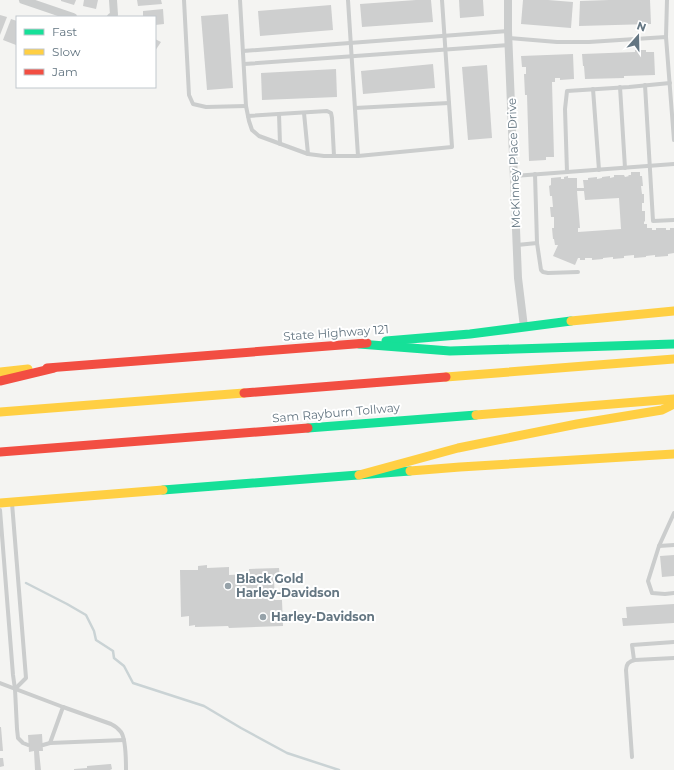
<svg xmlns="http://www.w3.org/2000/svg" width="674" height="770" font-family="Montserrat,sans-serif">
<rect width="100%" height="100%" fill="#f4f4f2"/>
<g fill="none" stroke-linecap="round" stroke-linejoin="round">
<path stroke="#cad3d5" stroke-width="2.5" d="M26,583L67,604L86,615L94,631L96,640L113,651L114,658L124,666L133,683L204,706L241,728L287,753L339,770"/>
</g>
<g fill="#cecfcf" fill-rule="evenodd">
<path d="M61,0H76L74,5L61,1Z"/>
<path d="M84,0H98L96,9L83,6Z"/>
<path d="M137,0H161L162,4L138,6Z"/>
<path d="M416,0H431L433,22L362,27L360,4Z"/>
<path d="M459,0H483L484,16L460,18Z"/>
<path d="M523,0H548L573,2L571,28L521,24Z"/>
<path d="M609,0H650L651,24L579,26L580,1Z"/>
<path d="M331,5L333,30L260,36L258,11Z"/>
<path d="M163,9L164,24L155,25V17H143V11Z"/>
<path d="M228,14L233,88L207,90L201,16Z"/>
<path d="M0,15L7,17L0,35Z"/>
<path d="M11,19L17,21V42L16,45L3,40Z"/>
<path d="M155,39L161,42L155,51Z"/>
<path d="M635,50H646V52H654L655,75L624,76V78L585,79L584,66H583L582,54L635,52Z"/>
<path d="M573,54L574,79L560,80V78H555V82H552L554,157H546V160L529,161L527,95H525L524,74H526V67H522L521,56Z"/>
<path d="M433,64L435,88L363,94L361,71Z"/>
<path d="M487,65L492,138L468,140L462,67Z"/>
<path d="M336,69L337,97L262,100L261,73Z"/>
<path d="M631,172H640V176H642L643,186H641L642,194H644V203H642V211H645V221L644,222V224H647V228H652V230H656V228H666V230H670V228H674V253L668,254V256L655,257V255L646,256V257L634,258V255L624,256V258L613,259V257L603,258V259L592,260V258H585V260H580V258H578L575,265L553,256L558,245H555L554,239H553L552,228H554V217H551L550,207H553L552,196H550L549,186L551,185V178L561,177V179H564V177L568,176V178H577V188H584L583,180H588V178L597,177V179L602,178V177L610,176V178L614,177V175H624L625,177L629,176L628,175H631ZM577,191H584L585,200L619,198L621,229L578,232V228H580Z"/>
<path d="M674,555V576L662,577L660,556Z"/>
<path d="M207,565V568L229,567V575L249,574V569L279,568L280,579L274,580L275,600H282L283,626L229,628L228,626L195,627V625L189,626V616L181,617L180,570H198V566Z"/>
<path d="M674,604V623L623,626L622,618H627L626,607Z"/>
<path d="M0,727H1L3,751H0Z"/>
<path d="M42,734L43,751H39L41,770H35L34,751L29,752L28,735Z"/>
<path d="M0,758H3L4,766L0,767Z"/>
<path d="M110,764H111L112,769L110,770H74V769L87,768V766Z"/>
</g>
<g fill="none" stroke-linecap="round" stroke-linejoin="round">
<g stroke="#cbcdcd" stroke-width="4">
<path d="M184,0L189,95L193,104L206,107L246,106"/>
<path d="M240,0L246,106L249,121L252,130L259,136L308,154L324,156H358L452,147L442,0"/>
<path d="M348,0L358,156"/>
<path d="M666,37L667,0"/>
<path d="M509,38L557,42H589L666,37L674,140"/>
<path d="M243,51L508,31"/>
<path d="M244,64L509,45"/>
<path d="M645,85L653,221L674,220"/>
<path d="M620,87L625,168"/>
<path d="M593,89L599,170"/>
<path d="M355,108L449,103"/>
<path d="M304,113L308,154"/>
<path d="M279,114L280,144"/>
<path d="M248,116L327,111L331,113L332,118L334,156"/>
<path d="M567,172L565,109L567,91L629,87L670,83"/>
<path d="M514,176L674,164"/>
<path d="M537,243L541,270L543,272L548,273L578,272"/>
<path d="M517,245L537,243L535,174"/>
<path d="M12,503L26,678L15,689"/>
<path d="M0,510L13,675L15,689L17,729L18,738L23,743L28,745"/>
<path d="M674,513L659,546L648,581L652,593L665,594L674,593"/>
<path d="M659,546L674,545"/>
<path d="M634,660L632,645L674,642"/>
<path d="M0,683L63,707L111,724C115,726 118,728 121,732C126,739 126,761 126,770"/>
<path d="M50,743L63,707"/>
<path d="M43,745L50,743L124,740"/>
<path d="M632,757L626,670C626,664 629,661 635,660L674,658"/>
</g>
<g stroke="#cbcdcd" stroke-width="8">
<path d="M23,0L73,17"/>
<path d="M508,0V31L518,278L524,327"/>
<path d="M111,17L114,15L113,0"/>
</g>
<g stroke="#16e098" stroke-width="9">
<path d="M386,341L470,334L571,321"/>
<path d="M359,344L450,351L674,344"/>
<path d="M308,428L476,415"/>
<path d="M163,490L410,471"/>
</g>
<g stroke="#ffcf43" stroke-width="9">
<path d="M571,321L674,311"/>
<path d="M0,372L28,369"/>
<path d="M446,377L674,359"/>
<path d="M0,412L244,393"/>
<path d="M476,415L674,399"/>
<path d="M410,471L460,467L674,454"/>
<path d="M359,475L458,448L577,424L662,410L674,404"/>
<path d="M0,503L163,490"/>
</g>
<g stroke="#f24e42" stroke-width="9">
<path d="M47,368L367,343"/>
<path d="M0,381L54,368"/>
<path d="M244,393L446,377"/>
<path d="M0,452L308,428"/>
</g>
</g>
<g fill="#96a2a9" stroke="#fff" stroke-width="1.5">
<circle cx="228" cy="586" r="4"/>
<circle cx="263" cy="617" r="4"/>
</g>
<g text-anchor="middle" stroke-width="4" stroke-linejoin="round" paint-order="stroke">
<g font-size="12" fill="#647682" stroke="#fff">
<text transform="translate(514 163) rotate(-92)" y="4">McKinney Place Drive</text>
<text transform="translate(336 333) rotate(-4)" y="4">State Highway 121</text>
<text transform="translate(336 413) rotate(-5)" y="4">Sam Rayburn Tollway</text>
</g>
<g font-size="12" font-weight="bold" fill="#647682" stroke="#fff" text-anchor="start">
<text x="236" y="583">Black Gold<tspan x="236" dy="14">Harley-Davidson</tspan></text>
<text x="271" y="621">Harley-Davidson</text>
</g>
</g>
<rect x="16" y="16" width="140" height="72" fill="#ffffff" stroke="#c1c8cd"/>
<rect x="24" y="29" width="20" height="6" fill="#16e098" stroke="#c1c8cd"/>
<text x="52" y="36" font-size="12" fill="#647682">Fast</text>
<rect x="24" y="49" width="20" height="6" fill="#ffcf43" stroke="#c1c8cd"/>
<text x="52" y="56" font-size="12" fill="#647682">Slow</text>
<rect x="24" y="69" width="20" height="6" fill="#f24e42" stroke="#c1c8cd"/>
<text x="52" y="76" font-size="12" fill="#647682">Jam</text>
<g transform="translate(638 36) rotate(20)" stroke="#ffffff" stroke-width="3" paint-order="stroke">
<path d="M0-3L7 15L0 10L-7 15Z" fill="#647682"/>
<text y="-6" font-size="11" font-weight="bold" text-anchor="middle" fill="#647682">N</text>
</g>
</svg>
